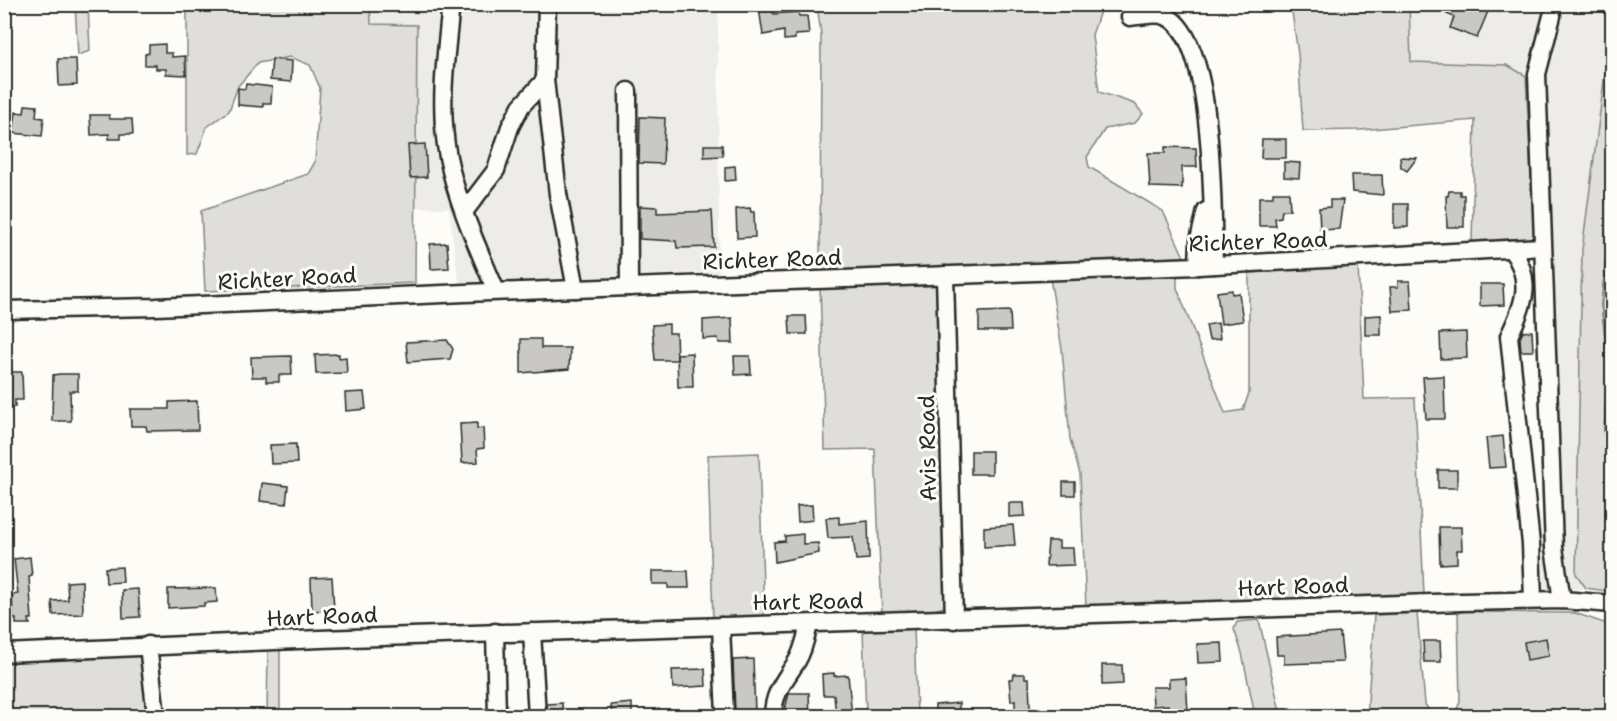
<svg xmlns="http://www.w3.org/2000/svg" width="1617" height="721" font-family="'Shantell Sans',sans-serif">
<rect width="100%" height="100%" fill="#fdfcf7"/>
<filter id="ink" filterUnits="userSpaceOnUse"><feTurbulence type="fractalNoise" baseFrequency=".0167" numOctaves="2"/><feDisplacementMap in="SourceGraphic" scale="12" xChannelSelector="R" yChannelSelector="G"/><feConvolveMatrix kernelMatrix="1 2 1 2 8 2 1 2 1" color-interpolation-filters="sRGB"/></filter>
<g filter="url(#ink)">
<g fill="#edece8">
<path d="M370,5H718L719,272L459,284L449,208L415,207L417,26L371,24Z"/>
<path d="M1409,5H1611L1612,19L1582,250L1576,574L1586,588L1544,591L1534,241L1507,65L1411,63Z"/>
</g>
<g fill="#dfdeda" stroke="#858482" stroke-width="1.5">
<path d="M75,5H88L90,51L78,55Z"/>
<path d="M187,5H370L371,24L417,25L415,283L205,291L201,211L308,174L315,162L320,88L310,65L290,57L258,63L238,86L229,111L207,127L197,154L187,155Z"/>
<path d="M817,5H1102L1092,35L1099,92L1135,104L1143,114L1135,123L1105,129L1087,157L1089,167L1163,211L1184,257L820,274L821,34Z"/>
<path d="M1291,5H1409L1411,62L1507,65L1526,76L1534,241L1472,242L1475,120L1360,130L1303,131L1298,54Z"/>
<path d="M1611,5H1612V200L1601,305L1608,359L1604,433L1612,457V592L1586,588L1576,574L1582,250L1612,19Z"/>
<path d="M1358,265L1364,399L1415,398L1424,595L1086,607L1080,474L1070,439L1062,349L1050,278L1177,274V288L1225,413L1243,410L1249,393V273Z"/>
<path d="M937,281L944,607L929,612L882,615L875,449L825,450L820,284Z"/>
<path d="M759,453L764,620L713,621L708,455Z"/>
<path d="M1468,610L1481,612L1575,613L1607,624L1612,661V716H1440L1454,715L1460,702L1458,613Z"/>
<path d="M1417,613L1425,704L1432,716H1367L1374,615Z"/>
<path d="M1259,620L1281,716H1206L1255,715L1242,653L1234,629L1237,622Z"/>
<path d="M914,627L917,716H866L863,629Z"/>
<path d="M268,650H280V716H267Z"/>
<path d="M142,653L151,716H5V662Z"/>
</g>
<path fill="#b5b4b1" stroke="#7e7d7b" stroke-width="1.5" d="M1612,200V457L1604,433L1608,359L1601,305Z"/>
<g fill="#c9c8c4" stroke="#2b2b2b" stroke-width="1.5">
<path d="M1451,4H1491L1477,38L1450,28L1454,17L1447,14Z"/>
<path d="M770,7L774,14L798,12L799,16H807L809,34L795,35V39L784,40V31L763,35L759,8Z"/>
<path d="M165,44V53H172V57L185,56L186,75L166,74V69H156V65H145V54L149,53V45Z"/>
<path d="M58,59H76L77,85L59,86Z"/>
<path d="M272,59L292,61L291,82L270,80Z"/>
<path d="M246,84L272,87L271,103H263V107L238,105V88L245,89Z"/>
<path d="M25,105L37,106L36,117L44,118L42,136L13,133L16,112L24,113Z"/>
<path d="M90,115H109L110,119H132L133,134H121V139H109V134L91,135Z"/>
<path d="M640,117L665,118L663,164L639,163Z"/>
<path d="M1262,139H1286V158H1261Z"/>
<path d="M425,144L427,177L410,178L408,145Z"/>
<path d="M704,145H722L723,156L704,157Z"/>
<path d="M1165,147L1196,148L1197,167H1182V188L1150,187L1148,153H1165Z"/>
<path d="M1400,157L1417,158L1407,171L1401,167Z"/>
<path d="M1284,162L1300,163L1299,178L1284,177Z"/>
<path d="M735,166L736,180L725,181V167Z"/>
<path d="M1351,175H1382L1383,195L1352,192Z"/>
<path d="M1449,191H1460V195H1464V227H1447L1446,196H1448Z"/>
<path d="M1273,192H1289L1290,210H1282L1281,217L1275,218L1276,226H1259V197H1273Z"/>
<path d="M1330,200H1343L1339,229L1320,230L1319,208L1330,207Z"/>
<path d="M1394,204H1408V227L1394,228Z"/>
<path d="M640,206L657,207V213L712,211L714,247L677,248L676,241L640,239Z"/>
<path d="M750,208L751,212H754L755,237L737,238L736,209Z"/>
<path d="M447,243L449,268L431,269L430,244Z"/>
<path d="M1398,281H1410L1412,310L1392,311L1390,287H1398Z"/>
<path d="M1480,284H1503L1504,305L1480,306Z"/>
<path d="M1232,290V294L1239,293L1243,321L1221,324L1217,292Z"/>
<path d="M1010,311L1011,331H979V312Z"/>
<path d="M1381,315V335H1365V316Z"/>
<path d="M789,316H806L807,334H790Z"/>
<path d="M732,318L733,343H719L718,338L703,339V320Z"/>
<path d="M1218,323L1220,339L1209,340L1206,325Z"/>
<path d="M669,324V333H676L677,360H655L652,325Z"/>
<path d="M1532,331L1533,351H1521L1520,338L1523,332Z"/>
<path d="M1466,332L1467,358L1441,359L1440,333Z"/>
<path d="M521,339H541V348H570L569,369L521,373Z"/>
<path d="M447,340L453,349L450,359L408,362L406,342Z"/>
<path d="M692,353L693,387H678L677,354Z"/>
<path d="M339,354V358L346,357L347,373L316,374L315,355Z"/>
<path d="M291,356L292,375H279V382H266V377H252L251,357Z"/>
<path d="M734,356H750L751,374L735,375Z"/>
<path d="M7,372H22L23,400H15V407H4V376H7Z"/>
<path d="M60,374H78V391H70L71,421H52L53,375Z"/>
<path d="M1444,376L1445,419H1426L1423,377Z"/>
<path d="M364,392L366,409L346,411L345,393Z"/>
<path d="M197,401L198,430L147,431L146,426H131L130,409H169V402Z"/>
<path d="M477,423V429L483,428L484,448L477,449L478,462L462,463L460,424Z"/>
<path d="M1503,436L1506,467L1489,468L1486,438Z"/>
<path d="M296,444L297,463L271,464L270,445Z"/>
<rect x="971" y="451" width="21" height="23"/>
<rect x="1438" y="470" width="19" height="18"/>
<rect x="1063" y="482" width="12" height="13"/>
<path d="M262,483L288,486L286,504L260,501Z"/>
<path d="M1009,503H1024L1025,516L1009,517Z"/>
<path d="M812,505L813,520L798,522L797,506Z"/>
<path d="M839,517V524L868,521L869,559L856,560L853,537L828,538L826,518Z"/>
<path d="M1013,525L1015,545L984,547V527Z"/>
<path d="M1439,527H1461L1462,550H1457V563L1440,564Z"/>
<path d="M803,534V544L818,543L819,553L775,562L774,542L785,541V536Z"/>
<path d="M1048,541H1059V548H1073L1074,565L1046,566Z"/>
<path d="M30,557L32,576L29,577L32,619H29L30,624H16V619H13L12,595L18,594L14,559Z"/>
<path d="M122,567L123,582L106,583L105,568Z"/>
<path d="M652,571H688L689,588H668V584H652Z"/>
<path d="M332,577L334,610L312,611L311,578Z"/>
<path d="M82,581L83,614L53,615L52,601L68,600L67,582Z"/>
<path d="M216,588L217,602L204,603V606L168,608V589Z"/>
<path d="M138,589L140,617L123,618L122,590Z"/>
<path d="M1340,633L1343,662L1284,664V655H1277L1276,637Z"/>
<path d="M1546,638L1549,656L1527,660L1524,642Z"/>
<path d="M1423,641H1440L1441,662H1424Z"/>
<path d="M1222,643L1223,662L1198,663L1197,644Z"/>
<path d="M753,659L755,712L735,713L733,660Z"/>
<path d="M1102,665H1122L1123,684L1102,685Z"/>
<path d="M705,669L706,686L673,688L672,670Z"/>
<path d="M834,673V676L848,675L852,717H836L834,695H823L822,674Z"/>
<path d="M1014,674H1025V678H1029L1030,709H1015V700L1011,701L1009,679H1013Z"/>
<path d="M1186,678L1188,712L1169,714L1168,705L1153,706L1152,687H1169V679Z"/>
<path d="M789,693H809L810,717H783Z"/>
<path d="M562,703L563,717H548L547,704Z"/>
<path d="M632,703V717H612L611,705Z"/>
<path d="M959,703V717H935V705Z"/>
</g>
<g fill="none" stroke-linecap="round" stroke-linejoin="round">
<g stroke="#2b2b2b" stroke-width="21">
<g id="minor">
<path d="M451,4C446,55 438,106 448,157C457,203 478,248 496,291"/>
<path d="M547,4L545,80L558,194L576,289"/>
<path d="M1552,16L1537,74L1554,548L1562,600"/>
<path d="M1130,17C1139,16 1153,13 1162,15C1217,29 1212,217 1214,265"/>
<path d="M628,91L629,287"/>
<path d="M464,212L496,170L510,127L521,106L545,80"/>
<path d="M1511,249C1534,280 1524,305 1509,336L1531,544L1533,600"/>
<path d="M1198,266L1199,240L1206,211"/>
<path d="M945,275L954,620"/>
<path d="M4,310L156,307L465,293L1198,266L1542,247"/>
<path d="M721,626L725,716"/>
<path d="M495,632L497,716"/>
<path d="M532,632L537,716"/>
<path d="M148,645L156,716"/>
<path d="M4,653L320,639L1462,602L1562,600L1612,604"/>
<path d="M773,716C773,693 785,680 797,661C804,649 806,637 809,624"/>
</g>
</g>
<use href="#minor" stroke="#fdfcf7" stroke-width="16"/>
</g>
</g>
<g text-anchor="middle" stroke-width="6" stroke-linejoin="round" paint-order="stroke">
<g font-size="22" fill="#2b2b2b" stroke="#fdfcf7">
<text transform="translate(1258 241) rotate(-2)" y="8">Richter Road</text>
<text transform="translate(772 259) rotate(-2)" y="8">Richter Road</text>
<text transform="translate(287 278) rotate(-3)" y="8">Richter Road</text>
<text transform="translate(927 448) rotate(-91)" y="8">Avis Road</text>
<text transform="translate(1293 586) rotate(-2)" y="8">Hart Road</text>
<text transform="translate(808 601) rotate(-1)" y="8">Hart Road</text>
<text transform="translate(322 616) rotate(-2)" y="8">Hart Road</text>
</g>
</g>
<rect width="1617" height="721" fill="none" stroke="#fdfcf7" stroke-width="24"/>
<rect x="12" y="12" width="1593" height="697" fill="none" stroke="#2b2b2b" stroke-width="2" filter="url(#ink)"/>
</svg>
